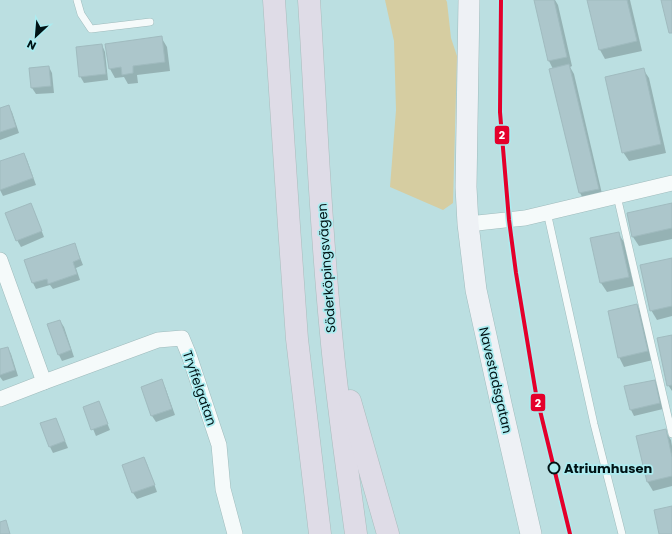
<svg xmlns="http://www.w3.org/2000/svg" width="672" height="534" font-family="Poppins,sans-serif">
<rect width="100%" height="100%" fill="#bbdfe1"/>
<path fill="#d6cda1" d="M385,0H446L447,2L451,38L457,56L453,203L443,210L390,187L396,110L394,41Z"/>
<g fill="#0003">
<path d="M535,0H555L558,5L572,66L570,67L574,74L603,198L585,202L580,193L551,69H553L549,61Z"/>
<path d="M588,0H630L642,51L605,59L600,50Z"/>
<path d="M161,37L167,47L170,71L137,75L138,83L128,84L124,77L115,78L110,69Z"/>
<path d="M102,45L105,52L108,80L84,83L80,76Z"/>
<path d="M49,67L52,73L54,93L36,94L32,88L30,69Z"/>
<path d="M643,69L649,78L666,153L629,161L623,152Z"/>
<path d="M8,106L12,112L19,133L0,140V109Z"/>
<path d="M24,154L27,160L36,185L3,196L0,190V162Z"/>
<path d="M672,204V239L639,246L633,237L628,214Z"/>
<path d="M34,211L44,237L21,247L17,240Z"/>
<path d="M618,233L624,242L634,286L607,292L601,283Z"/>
<path d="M75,245L83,265L76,268L80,280L53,289L50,285L36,289L33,283L25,261Z"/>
<path d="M672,259V316L657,320L651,310Z"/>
<path d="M637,305L642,315L653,360L624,367L619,357Z"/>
<path d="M60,321L64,327L74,357L62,361L59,355Z"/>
<path d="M672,336V391L668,385Z"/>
<path d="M8,348L11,354L18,376L3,381L0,377V350Z"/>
<path d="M161,381L165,387L175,415L156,422L152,416L142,387Z"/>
<path d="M654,381L658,387L663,409L634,416L631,410Z"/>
<path d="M99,403L110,430L96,436L84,408Z"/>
<path d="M56,419L68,448L53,453L50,447Z"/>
<path d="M665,431L671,440L672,446V486L653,491L647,481Z"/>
<path d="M144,458L147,464L157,492L137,499L133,493L123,465Z"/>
</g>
<g fill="#acc6cb" stroke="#a0bbbf">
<path d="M534,0H554L567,57L548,61Z"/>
<path d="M587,0H627L637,41L599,50Z"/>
<path d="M661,0H672V33H669Z"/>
<path d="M162,36L165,62L133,66V73L122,75L121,67L109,69L105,44Z"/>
<path d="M102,44L106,74L79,77L76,47Z"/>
<path d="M569,64L599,189L579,193L549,69Z"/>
<path d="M49,66L51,86L31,88L29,68Z"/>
<path d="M644,68L661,144L622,153L605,77Z"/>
<path d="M9,105L16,127L0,132V108Z"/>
<path d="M24,153L33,178L0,190V161Z"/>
<path d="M31,203L42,231L16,241L5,213Z"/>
<path d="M672,203V228L632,237L627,213Z"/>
<path d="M619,232L629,277L600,283L590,238Z"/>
<path d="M75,243L80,259L73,262L77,274L48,284L47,279L32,283L24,260Z"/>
<path d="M672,258V306L650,311L640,265Z"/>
<path d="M637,304L648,351L618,358L608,311Z"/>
<path d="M60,320L71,350L58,355L47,324Z"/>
<path d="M672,335V385L667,386L657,338Z"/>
<path d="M8,347L15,370L0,375V349Z"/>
<path d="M162,379L172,409L151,416L141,387Z"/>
<path d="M655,380L660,403L630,410L624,386Z"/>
<path d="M99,401L108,424L91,430L83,407Z"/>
<path d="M56,418L65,441L49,447L40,423Z"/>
<path d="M666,429L672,457V476L647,482L636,436Z"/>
<path d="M144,457L155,485L132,493L122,465Z"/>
<path d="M672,506V534H659L654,510Z"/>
<path d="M6,520L10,534H0V522Z"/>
</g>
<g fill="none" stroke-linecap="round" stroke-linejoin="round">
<g stroke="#9fbbbc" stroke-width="8">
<g id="lane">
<path d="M77,0L81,14L91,29L150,22"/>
<path d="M617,196L672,434"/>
<path d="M547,212L594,424L622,534"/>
</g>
</g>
<g stroke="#9fbbbc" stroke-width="16">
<g id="street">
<path d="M468,224L525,218L672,183"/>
<path d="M0,260L44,382L158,340L182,338L189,355L219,445L223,489L235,534"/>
<path d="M0,399L44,382"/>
</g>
</g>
<g stroke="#9fbbbc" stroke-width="22">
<path id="secondary" d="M469,0L466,187L468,224L476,290L502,408L531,534"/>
</g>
<g stroke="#aabcbd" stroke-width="23">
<g id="highway">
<path d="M274,0L289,226L297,339L320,534"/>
<path d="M309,0C316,111 320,222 331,333C337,400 347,467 356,534"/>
<path d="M350,401L388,534"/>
</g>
</g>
<use href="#lane" stroke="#f5fafa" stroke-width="7"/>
<use href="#street" stroke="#f5fafa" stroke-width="15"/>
<use href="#secondary" stroke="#eef1f5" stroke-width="21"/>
<use href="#highway" stroke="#dfdce7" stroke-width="22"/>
<g stroke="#acecf0" stroke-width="7">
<path id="tram-1" d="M501,0L500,112L509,220L516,273L536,394L570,534"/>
</g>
<use href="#tram-1" stroke="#e4002b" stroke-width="4"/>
</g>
<circle fill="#acecf0" stroke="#001315" stroke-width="2" cx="554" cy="468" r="5.5"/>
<g text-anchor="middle" stroke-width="3.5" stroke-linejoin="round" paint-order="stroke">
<g font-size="13" fill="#001315" stroke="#acecf0">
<text transform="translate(326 268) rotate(-94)" y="5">Söderköpingsvägen</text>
<text transform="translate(496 380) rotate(77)" y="5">Navestadsgatan</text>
<text transform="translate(200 388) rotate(71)" y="5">Tryffelgatan</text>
</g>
<g font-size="13" font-weight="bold" fill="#001315" stroke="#acecf0" text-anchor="start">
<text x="564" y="473">Atriumhusen</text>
</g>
</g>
<g stroke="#acecf0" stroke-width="1.5">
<rect x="494" y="125" width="16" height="20" rx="4" fill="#e4002b"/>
<rect x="530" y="393" width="16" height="19" rx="4" fill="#e4002b"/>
</g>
<g font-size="11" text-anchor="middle" font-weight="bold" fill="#fff">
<text x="502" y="139">2</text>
<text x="538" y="407">2</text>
</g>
<g transform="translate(36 36) rotate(206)" stroke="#acecf0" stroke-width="3" paint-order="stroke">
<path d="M0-3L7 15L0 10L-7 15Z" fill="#001315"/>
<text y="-6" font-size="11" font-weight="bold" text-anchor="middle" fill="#001315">N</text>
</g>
</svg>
